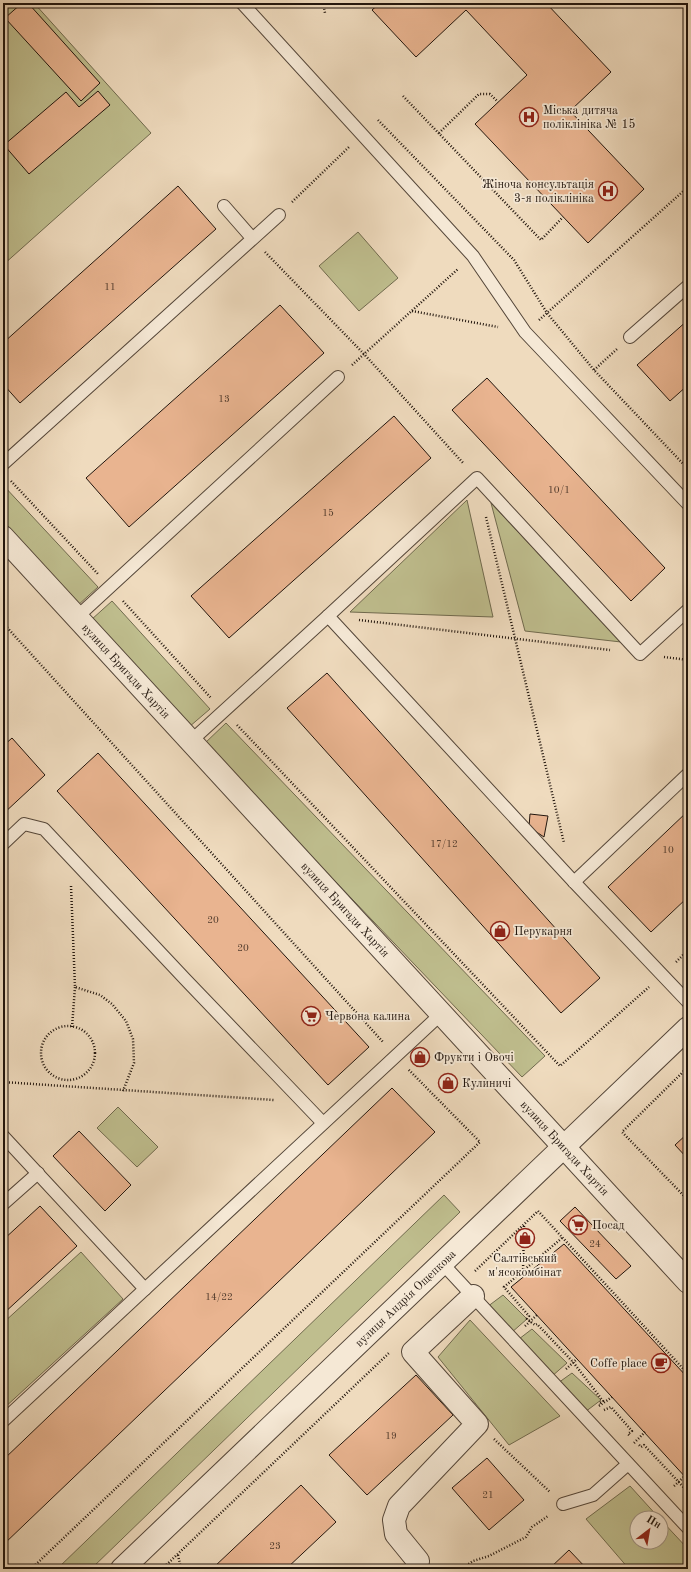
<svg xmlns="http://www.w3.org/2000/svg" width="691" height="1572" font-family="'Old Standard TT',serif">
<rect width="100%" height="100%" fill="#efdbbe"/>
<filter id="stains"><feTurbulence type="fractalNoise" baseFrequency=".005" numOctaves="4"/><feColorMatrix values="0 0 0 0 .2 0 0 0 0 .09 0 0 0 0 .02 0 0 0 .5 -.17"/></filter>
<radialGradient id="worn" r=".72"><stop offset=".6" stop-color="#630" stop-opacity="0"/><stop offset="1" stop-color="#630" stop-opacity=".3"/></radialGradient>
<g fill="#bfbe8e" stroke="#706a4e">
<path d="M3,3H34L151,133L3,265Z"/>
<path d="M358,232L398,278L359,311L319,266Z"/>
<path d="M3,485L98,587L77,606L3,527Z"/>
<path d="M467,500L493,617L350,612Z"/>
<path d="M491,503L621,642L525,631Z"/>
<path d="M112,601L210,709L189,727L91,620Z"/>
<path d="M226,723L545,1056L522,1077L204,744Z"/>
<path d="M118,1107L158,1147L137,1167L97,1128Z"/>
<path d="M444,1195L460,1212L91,1569H57Z"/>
<path d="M81,1252L123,1299L3,1409V1323Z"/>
<path d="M503,1295L527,1319L511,1333L487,1307Z"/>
<path d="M470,1320L560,1416L509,1445L438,1357Z"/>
<path d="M532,1329L567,1363L551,1377L519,1339Z"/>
<path d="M572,1373L601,1400L585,1412L558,1383Z"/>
<path d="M630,1486L659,1518H637V1542H661V1520L688,1549V1569H629L586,1519Z"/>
</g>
<g fill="#e9b490" stroke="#21150d">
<path d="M22,3H28L100,83L81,101L5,18Z"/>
<path d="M380,3H546L611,72L570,111L644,189L588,243L475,124L527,75L466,10L416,57L372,10Z"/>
<path d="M98,91L110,105L29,174L4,145L66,92L79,107Z"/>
<path d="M178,186L216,229L20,403L3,384V343Z"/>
<path d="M280,305L324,353L129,527L86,478Z"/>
<path d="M688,320V385L670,401L637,365Z"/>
<path d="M487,378L665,568L631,601L452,410Z"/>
<path d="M394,416L431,458L229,638L191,596Z"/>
<path d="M327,673L600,978L561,1013L287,708Z"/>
<path d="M12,738L45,775L3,814V746Z"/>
<path d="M98,753L369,1047L328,1085L57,791Z"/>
<path d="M688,811V897L651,932L608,887Z"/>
<path d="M530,814L548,816L544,837L529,827Z"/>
<path d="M392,1088L435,1132L3,1545V1460Z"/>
<path d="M79,1131L131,1185L105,1211L53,1156Z"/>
<path d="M688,1133V1159L675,1145Z"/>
<path d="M40,1206L77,1246L3,1314V1240Z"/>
<path d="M575,1207L631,1266L616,1279L560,1221Z"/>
<path d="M564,1244L688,1378V1480L511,1287Z"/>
<path d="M416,1375L453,1415L367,1495L329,1455Z"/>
<path d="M487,1458L524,1500L489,1530L452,1488Z"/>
<path d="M301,1485L336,1522L286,1569H215L214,1567Z"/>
<path d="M569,1550L587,1569H549Z"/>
</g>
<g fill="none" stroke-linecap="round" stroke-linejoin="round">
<g stroke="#544639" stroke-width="14">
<g id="service">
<path d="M242,3L473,256L525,332L688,504"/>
<path d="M224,206L252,238"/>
<path d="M630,337L688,286"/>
<path d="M3,464L279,215"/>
<path d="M328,616L477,478L640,654L688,610"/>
<path d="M77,617L338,377"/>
<path d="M191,741L328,616L574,882L688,1002"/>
<path d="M3,844L24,824L44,829L185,979L323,1123"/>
<path d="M574,882L688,774"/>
<path d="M3,1136L145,1289"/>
<path d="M3,1204L38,1173"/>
<path d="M442,1263L688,1528"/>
<path d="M3,1421L441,1014"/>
<path d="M563,1504L593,1495L628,1464"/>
</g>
</g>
<g stroke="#544639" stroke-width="24">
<path id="minor" d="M416,1569L418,1561L396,1534L394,1520L399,1506L477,1424L413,1352L473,1296"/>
</g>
<g stroke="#544639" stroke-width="24">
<g id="tertiary">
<path id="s1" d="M3,537L688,1282"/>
<path id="s2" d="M122,1569L688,1028"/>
</g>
</g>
<g stroke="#21150d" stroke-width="2.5" stroke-dasharray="1 2" stroke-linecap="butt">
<path d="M323,3L325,13"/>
<path d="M403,96L541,240L563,217"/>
<path d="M378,120L514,260L547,313L594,370L688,469"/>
<path d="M439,133L479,94H490L498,102"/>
<path d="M292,202L349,147"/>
<path d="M265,252L364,354L464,464"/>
<path d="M412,311L498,327"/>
<path d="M539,320L688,187"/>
<path d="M352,365L458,269"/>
<path d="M594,370L617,349"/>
<path d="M11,481L98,574"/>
<path d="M486,517L564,843"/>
<path d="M123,601L211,698"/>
<path d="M359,620L610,650"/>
<path d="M3,623L383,1042"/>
<path d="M664,657L688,660"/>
<path d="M237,725L560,1066L649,987"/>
<path d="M71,886L75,987L100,995L112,1004L126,1021L133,1039L134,1063L123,1091"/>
<path d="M676,962L688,950"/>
<circle cx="68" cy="1053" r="27"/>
<path d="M72,1027L75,987"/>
<path d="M688,1067L622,1132L688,1200"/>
<path d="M3,1082L274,1100"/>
<path d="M562,1238L504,1287L529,1316L527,1319L535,1325L537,1324L573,1362L603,1401L599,1403L600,1404"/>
<path d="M475,1271L538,1211L688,1374"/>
<path d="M523,1272L524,1225"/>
<path d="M525,1326L537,1315"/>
<path d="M566,1369L577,1359"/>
<path d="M599,1406L612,1397"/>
<path d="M604,1410L611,1407L632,1431L628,1434L630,1436"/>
<path d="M494,1439L550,1492"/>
<path d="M634,1443L645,1432"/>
<path d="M639,1445L641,1447L644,1445L688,1492"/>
<path d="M674,1486L685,1476"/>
<path d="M178,1555L181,1569"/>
<path d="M31,1569L480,1142L408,1069"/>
<path d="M162,1569L389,1353"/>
<path d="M461,1569L473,1561L489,1556L526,1537L532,1527L548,1516"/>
</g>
<use href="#service" stroke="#f5e8d5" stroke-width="12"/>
<use href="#minor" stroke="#f5e8d5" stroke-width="22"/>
<use href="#tertiary" stroke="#f5e8d5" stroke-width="22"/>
</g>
<defs>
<g id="hospital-ring" transform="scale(1)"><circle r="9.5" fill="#f5e8d5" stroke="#8f2418" stroke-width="1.5"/><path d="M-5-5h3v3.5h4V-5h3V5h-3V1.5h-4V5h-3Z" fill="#8f2418"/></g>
<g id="shop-ring" transform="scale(1)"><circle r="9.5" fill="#f5e8d5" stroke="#8f2418" stroke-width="1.5"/><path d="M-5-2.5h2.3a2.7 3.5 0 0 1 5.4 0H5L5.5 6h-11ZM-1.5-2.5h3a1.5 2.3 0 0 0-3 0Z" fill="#8f2418"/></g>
<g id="supermarket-ring" transform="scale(1)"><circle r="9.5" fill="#f5e8d5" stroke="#8f2418" stroke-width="1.5"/><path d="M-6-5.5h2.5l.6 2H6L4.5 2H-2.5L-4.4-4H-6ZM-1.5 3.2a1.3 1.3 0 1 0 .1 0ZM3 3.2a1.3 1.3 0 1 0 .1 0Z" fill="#8f2418"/></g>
<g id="cafe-ring" transform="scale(1)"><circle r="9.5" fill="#f5e8d5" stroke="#8f2418" stroke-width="1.5"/><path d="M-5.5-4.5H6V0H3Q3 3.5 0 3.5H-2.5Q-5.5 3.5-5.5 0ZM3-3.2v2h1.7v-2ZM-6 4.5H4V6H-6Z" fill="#8f2418"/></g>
</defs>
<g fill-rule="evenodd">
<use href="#hospital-ring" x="529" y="117"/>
<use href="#hospital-ring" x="608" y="191"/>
<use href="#shop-ring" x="500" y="931"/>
<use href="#supermarket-ring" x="311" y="1016"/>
<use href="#shop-ring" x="420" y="1057"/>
<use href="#shop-ring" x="448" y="1083"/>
<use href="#supermarket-ring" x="578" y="1225"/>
<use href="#shop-ring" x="525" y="1238"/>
<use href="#cafe-ring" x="661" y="1363"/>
</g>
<g text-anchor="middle" stroke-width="3.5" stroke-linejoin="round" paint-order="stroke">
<g font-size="10" fill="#533d2e">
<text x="110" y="290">11</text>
<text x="224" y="402">13</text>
<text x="559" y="493">10/1</text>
<text x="328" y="516">15</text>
<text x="444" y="847">17/12</text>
<text x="668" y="853">10</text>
<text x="213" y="923">20</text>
<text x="243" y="951">20</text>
<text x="595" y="1247">24</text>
<text x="219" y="1300">14/22</text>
<text x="391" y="1439">19</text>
<text x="488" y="1498">21</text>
<text x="275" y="1549">23</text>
</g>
<g font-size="12" fill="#21150d" stroke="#f5e8d5" text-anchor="start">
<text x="543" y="114">Міська дитяча<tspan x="543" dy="14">поліклініка № 15</tspan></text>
<text x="594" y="188" text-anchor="end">Жіноча консультація<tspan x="594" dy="14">3-я поліклініка</tspan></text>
<text x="514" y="935">Перукарня</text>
<text x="325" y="1020">Червона калина</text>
<text x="434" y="1061">Фрукти і Овочі</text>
<text x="462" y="1087">Кулиничі</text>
<text x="592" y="1229">Посад</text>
<text x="525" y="1262" text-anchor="middle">Салтівський<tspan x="525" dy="14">м'ясокомбінат</tspan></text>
<text x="647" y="1367" text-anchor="end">Coffe place</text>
</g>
<g font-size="12" fill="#21150d" stroke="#f5e8d5">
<text dy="4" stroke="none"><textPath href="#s1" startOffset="182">вулиця Бригади Хартія</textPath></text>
<text dy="4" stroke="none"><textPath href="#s1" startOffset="506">вулиця Бригади Хартія</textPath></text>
<text dy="4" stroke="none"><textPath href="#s1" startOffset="830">вулиця Бригади Хартія</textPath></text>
<text dy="4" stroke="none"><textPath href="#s2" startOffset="392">вулиця Андрія Ощепкова</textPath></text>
</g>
</g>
<rect width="691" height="1572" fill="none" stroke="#efdbbe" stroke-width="16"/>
<rect x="4" y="4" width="683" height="1564" fill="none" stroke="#21150d" stroke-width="2"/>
<rect x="8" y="8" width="675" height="1556" fill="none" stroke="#21150d"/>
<g transform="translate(649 1530) rotate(31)"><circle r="19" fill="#f5e8d5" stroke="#a09485"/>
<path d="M0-3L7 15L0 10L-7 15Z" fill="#8f2418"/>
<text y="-6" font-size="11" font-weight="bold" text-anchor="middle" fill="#21150d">Пн</text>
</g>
<rect width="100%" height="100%" filter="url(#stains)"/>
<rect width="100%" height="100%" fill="url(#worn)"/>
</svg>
